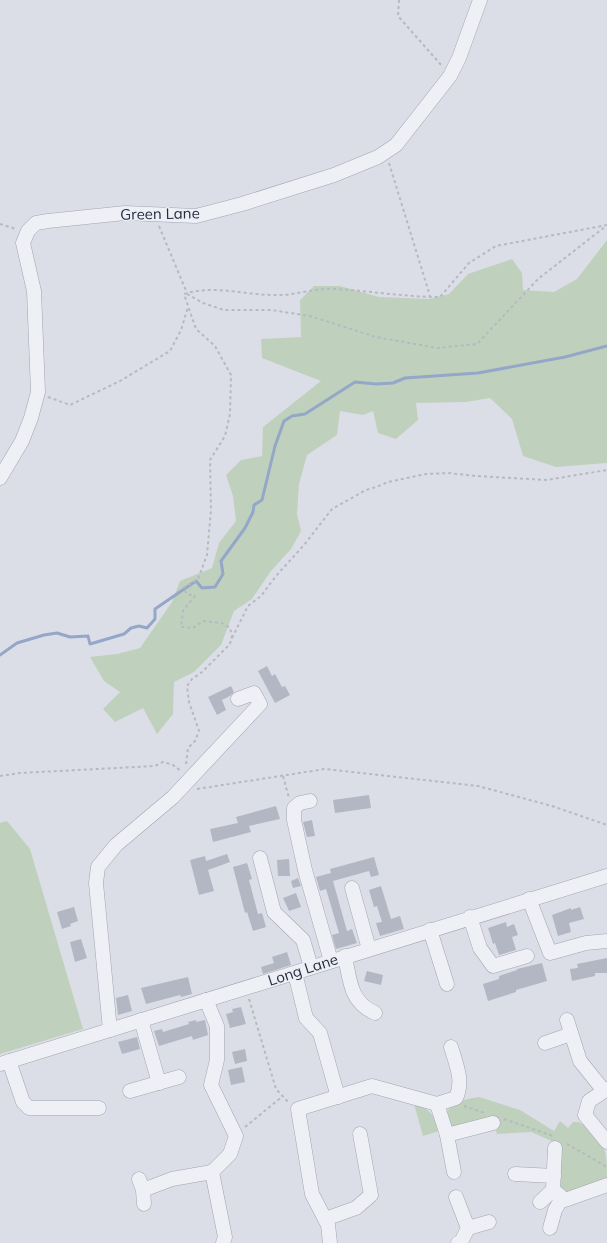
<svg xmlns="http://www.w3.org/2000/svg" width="607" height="1243" font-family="Mulish,sans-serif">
<rect width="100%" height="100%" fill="#dcdee7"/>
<g fill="#bfd1bc">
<path d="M607,240V463L556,467L523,456L512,419L490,398L466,402L416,403L418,420L396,439L378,433L373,411L363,415L340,411L337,435L307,455L299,484L297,514L301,531L291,549L271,571L252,599L234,611L221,645L194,672L174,682L173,714L157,734L143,708L115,722L103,709L120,692L104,681L90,657L117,654L140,648L172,602L180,581L212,568L219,543L236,521L233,496L226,475L241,460L262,456L263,427L321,381L262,358L261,339L301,337L300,300L314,286H340L379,297L429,299L449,294L468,274L512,259L522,273L523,290L554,292L577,279Z"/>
<path d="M7,821L30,849L83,1029L0,1054V823Z"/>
<path d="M479,1097L520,1110L554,1131L560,1121L568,1128L573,1122H579C606,1140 607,1149 607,1179L565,1196L553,1183L554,1142L531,1132L497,1134L493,1123L453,1133L447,1111C456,1100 466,1099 479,1097Z"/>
<path d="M414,1104C430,1109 435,1115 439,1131L423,1136Z"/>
</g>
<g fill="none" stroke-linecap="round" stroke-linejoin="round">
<path stroke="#95a7c8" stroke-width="3" d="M0,655L17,643L44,635L57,633L70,637L88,636L90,644L124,634L131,628L139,626L147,628L155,619V609L190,585L196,581L202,588L215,587L223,574L221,561L245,528L253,512L254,505L262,500L275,446L284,421L292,416L305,414L355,382L376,384L393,383L405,378L478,373L565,357L607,346"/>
</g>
<g fill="#b3b7c3">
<path d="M267,666L272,676L275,674L282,687L285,686L290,695L275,703L258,671Z"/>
<path d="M231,686L234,692L230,696L222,700L226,710L217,715L208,697Z"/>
<path d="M369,795L371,808L335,813L333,800Z"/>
<path d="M276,806L280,819L249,826L251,832L213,842L210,829L238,823L236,817Z"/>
<path d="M312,820L315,836L307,837L303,822Z"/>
<path d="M227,854L230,862L208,870L214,891L199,895L190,860L205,856L206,861Z"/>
<path d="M374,857L379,875L371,877L369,871L333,881L347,931L352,929L357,943L336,949L332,935L339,933L326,889L320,891L316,877L331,873L330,869Z"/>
<path d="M289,859L290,876H278L277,860Z"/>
<path d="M247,863L252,879L249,880L258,914L262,913L266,927L253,931L247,912L245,913L233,867Z"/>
<path d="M298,878L301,886L293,888L291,881Z"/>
<path d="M381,886L391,919L400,916L404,929L380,936L376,923L382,922L377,906L374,907L369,890Z"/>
<path d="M296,893L301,907L289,911L283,898Z"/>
<path d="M74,907L78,921L70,924L71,926L62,929L57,912Z"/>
<path d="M580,907L584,919L569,923L571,932L558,936L552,915L571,908V910Z"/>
<path d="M506,922L507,927L514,924L518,935L512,937L516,950L499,955L495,943L493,944L488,928Z"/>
<path d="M81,939L87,958L75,962L70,942Z"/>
<path d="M287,952L291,965L263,974L261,967L274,963L272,957Z"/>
<path d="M607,958V973H595V976L572,981L570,969L578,968L577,964Z"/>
<path d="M542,963L547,981L516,990V992L488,1001L483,984L499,979V976L517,970V969Z"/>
<path d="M367,971L383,975L381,985L364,981Z"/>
<path d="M188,977L192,994L181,997L180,995L146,1004L141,988Z"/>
<path d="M128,995L132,1011L118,1015L116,998Z"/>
<path d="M241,1007L246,1024L230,1028L226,1014L233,1012L232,1009Z"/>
<path d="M196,1020V1022L205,1020L208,1035L193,1040L192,1036L159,1046L154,1031L162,1029L163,1032L189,1024L188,1022Z"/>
<path d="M137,1037L140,1049L122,1054L118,1042Z"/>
<path d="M245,1049L247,1061L235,1064L232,1052Z"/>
<path d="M242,1067L245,1082L231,1085L228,1070Z"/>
</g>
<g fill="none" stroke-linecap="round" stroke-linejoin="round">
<g stroke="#a1a5b1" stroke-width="15">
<g id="minor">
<path d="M0,478L22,441L31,418L38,392L34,291L23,243L28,231L36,223L48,221L125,213L196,216L242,204L334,175L378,157L396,145L450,76L459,58L480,0"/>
<path d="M310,801L300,803L294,808V820L305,870L331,961"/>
<path d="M260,858L274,912L303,940L311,967"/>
<path d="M352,888L369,949"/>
<path d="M529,899L550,953L586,943L607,941"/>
<path d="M470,917L480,948L493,966L527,956"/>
<path d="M430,930L447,984"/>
<path d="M345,956C350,981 350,1002 375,1013"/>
<path d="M295,973L306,1018L320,1033L338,1097"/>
<path d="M206,1000L217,1026V1060L211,1085L236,1136L230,1154L212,1172L225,1237L223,1243"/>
<path d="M141,1020L159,1083"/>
<path d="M567,1020L580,1061L604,1091"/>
<path d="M110,1030L96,883L98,867L116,845L173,797L260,704L254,693L238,699"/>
<path d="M545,1043L571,1034"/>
<path d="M9,1061L23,1102L29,1108H99"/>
<path d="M0,1064L607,876"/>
<path d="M607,1089L589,1101L585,1115L607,1142"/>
<path d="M130,1091L179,1077"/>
<path d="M437,1104L447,1135L454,1172"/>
<path d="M447,1135L493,1123"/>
<path d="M555,1148L553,1190L565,1200L607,1185"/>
<path d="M515,1174L554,1176"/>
<path d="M139,1179L143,1190L144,1204"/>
<path d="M143,1190L172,1179L212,1172"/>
<path d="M456,1197L468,1228L461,1242L458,1243"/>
<path d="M540,1202L553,1190"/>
<path d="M325,1219L356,1208L371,1195L360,1134"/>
<path d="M468,1228L489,1222"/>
<path d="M550,1228L555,1210L562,1198"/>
<path d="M330,1243L328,1225L312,1194L298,1109L372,1086L437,1104L456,1098C464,1081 456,1064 451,1047"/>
</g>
</g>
<g stroke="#b6b9c1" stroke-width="2" stroke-dasharray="3 3" stroke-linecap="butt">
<path d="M399,0L398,16L442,66"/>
<path d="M389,163L430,296"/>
<path d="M0,224L16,229"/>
<path d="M159,226L187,293"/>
<path d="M187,294L203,303L224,310H271L310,316L376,337L437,348L477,344L538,279L606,226"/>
<path d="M48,397L70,405L120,381L170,351L181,330L188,307"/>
<path d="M232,638L248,606L261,596L276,576L304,545L332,509L366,490L376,487L388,482L426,474L448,473L476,476L547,480L607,470"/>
<path d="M230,644L232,636L230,628L222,623L203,621L193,628L181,627L183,611L195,596L187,594L183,588L198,579L207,555L211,510L210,460L225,436L230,414L231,375L215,346L196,329L184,294C215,284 247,296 279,295C298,295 317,287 336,289C371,291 405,297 440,297L469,263L496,246L607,225"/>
<path d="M186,764L188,748L195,741L199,731L189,702L187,686L192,679L202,672L230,644"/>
<path d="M0,776L20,773L155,766L163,762L173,765L181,771"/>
<path d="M283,776L289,798"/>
<path d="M197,789L325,769L478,786L552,806L607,825"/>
<path d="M249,999L276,1089L289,1103"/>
<path d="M464,1106L485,1113"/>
<path d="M504,1119L553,1136"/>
<path d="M245,1127L283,1096"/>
<path d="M567,1144L607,1167"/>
</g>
<use href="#minor" stroke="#eef0f5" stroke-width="14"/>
</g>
<g text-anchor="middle" stroke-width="3" stroke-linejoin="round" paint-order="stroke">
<g font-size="15" fill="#252b3d" stroke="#ebeef4">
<text transform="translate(160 214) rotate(-1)" y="5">Green Lane</text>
<text transform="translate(303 970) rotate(-18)" y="5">Long Lane</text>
</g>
</g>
</svg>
